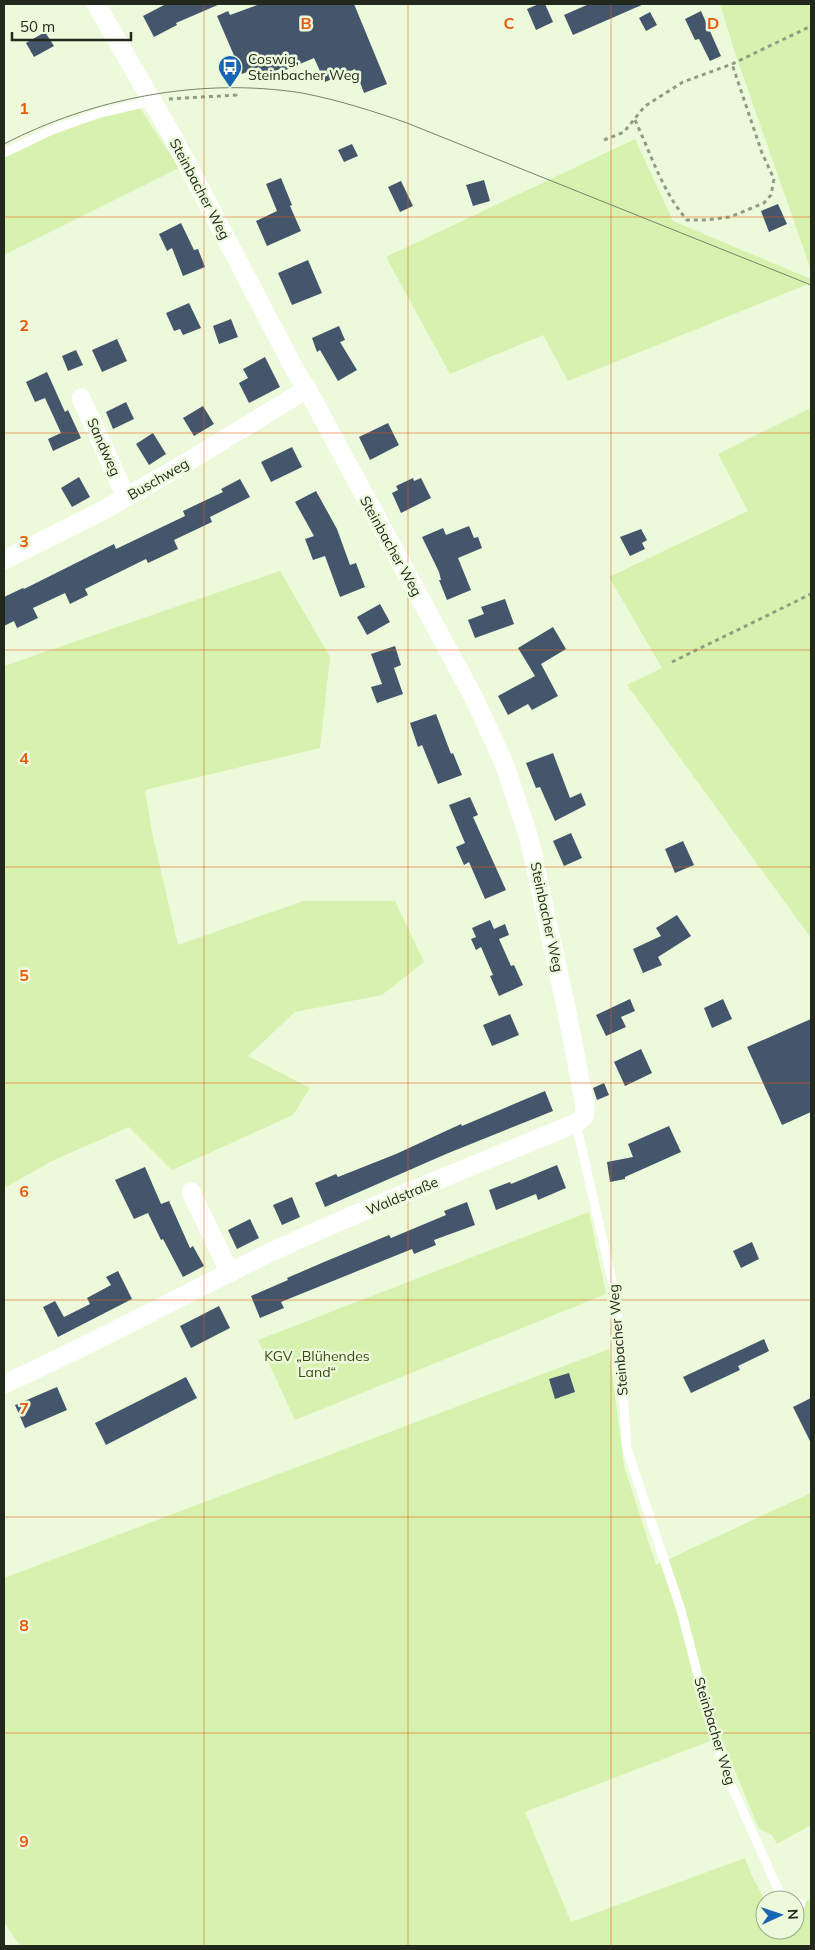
<svg xmlns="http://www.w3.org/2000/svg" width="815" height="1950" font-family="Mulish,sans-serif">
<rect width="100%" height="100%" fill="#ecfadb"/>
<g fill="#d6f2ae">
<path d="M720,4H811V270L735,53Z"/>
<path d="M140,108L179,168L4,255V156L32,141L120,110Z"/>
<path d="M635,139L673,221L811,279V283L568,381L543,335L450,374L386,257Z"/>
<path d="M811,408V938L627,685L662,668L609,577L748,511L718,454Z"/>
<path d="M280,571L330,657L320,748L145,790L152,832L178,945L303,901H395L424,962L382,995L295,1012L248,1056L310,1088L293,1115L172,1170L129,1127L54,1160L4,1188V666Z"/>
<path d="M589,1212L606,1294L295,1420L258,1340Z"/>
<path d="M609,1349L624,1466L656,1565L811,1493V1825L777,1844L772,1835L759,1829L721,1737L525,1812L571,1922L745,1858L751,1874L765,1900V1930H795V1908L811,1899V1946H20L4,1922V1578Z"/>
</g>
<g fill="#44566c">
<path d="M166,4H220L176,23L177,25L154,37L143,16Z"/>
<path d="M260,4H354L387,84L364,93L355,69L325,82L314,58L281,72L280,69L263,76L259,67L242,74L217,16L228,11L230,15Z"/>
<path d="M539,4H545L553,22L536,30L527,9Z"/>
<path d="M589,4H644L573,35L564,15Z"/>
<path d="M701,11L721,56L710,61L699,39L695,40L685,19Z"/>
<path d="M650,12L657,25L646,31L639,18Z"/>
<path d="M45,32L54,46L34,57L26,43Z"/>
<path d="M352,144L358,156L344,162L338,150Z"/>
<path d="M281,178L292,205L290,206L301,231L267,246L256,221L277,211L266,184Z"/>
<path d="M484,180L490,201L473,206L466,185Z"/>
<path d="M401,181L413,206L400,212L388,187Z"/>
<path d="M778,204L787,224L769,232L761,211Z"/>
<path d="M181,223L194,250L198,249L205,267L183,276L172,248L167,251L159,234Z"/>
<path d="M308,260L322,293L292,305L278,273Z"/>
<path d="M189,303L201,328L183,335L180,329L174,331L166,313Z"/>
<path d="M231,319L238,337L219,344L213,326Z"/>
<path d="M339,326L345,340L340,342L357,370L338,381L320,350L317,352L312,338Z"/>
<path d="M117,339L127,361L102,372L92,350Z"/>
<path d="M76,350L83,365L68,371L62,356Z"/>
<path d="M265,357L280,387L249,403L239,383L248,378L243,369Z"/>
<path d="M47,372L65,412L68,410L81,438L53,451L48,439L61,433L45,398L35,402L26,382Z"/>
<path d="M126,402L134,419L113,429L106,412Z"/>
<path d="M203,406L214,424L194,436L183,418Z"/>
<path d="M388,423L399,445L370,460L359,437Z"/>
<path d="M153,433L166,454L149,465L136,444Z"/>
<path d="M292,447L302,467L271,482L261,462Z"/>
<path d="M79,477L90,497L72,507L61,488Z"/>
<path d="M413,478L414,481L421,478L431,498L401,513L392,493L398,490L396,486Z"/>
<path d="M240,479L250,497L210,517L212,522L174,540L178,549L148,563L146,559L85,589L88,595L70,604L65,593L33,608L38,618L17,628L14,621L4,626V597L23,588L24,589L114,544L116,549L185,516L183,511L223,492L221,489Z"/>
<path d="M316,491L337,529L350,565L356,563L365,587L340,597L325,556L313,560L305,539L314,536L295,502Z"/>
<path d="M469,526L474,538L478,537L482,548L458,558L471,590L447,600L439,580H441L439,572L422,537L443,528L446,535Z"/>
<path d="M641,529L647,540L642,543L645,549L630,556L620,537Z"/>
<path d="M505,599L514,624L475,638L468,620L484,614L481,607Z"/>
<path d="M380,604L390,622L367,635L357,617Z"/>
<path d="M553,627L566,649L541,664L558,696L532,710L528,704L508,715L498,696L535,676L518,648Z"/>
<path d="M395,646L401,665L394,668L403,694L377,703L371,687L382,684L371,654Z"/>
<path d="M436,714L451,754L453,753L462,775L438,784L422,745L418,747L410,723Z"/>
<path d="M553,753L570,798L581,793L586,805L555,821L540,787L536,788L526,763Z"/>
<path d="M470,797L478,815L473,817L506,890L485,899L469,862L464,865L456,847L465,843L449,805Z"/>
<path d="M571,833L582,858L564,866L553,841Z"/>
<path d="M683,841L694,865L675,873L665,849Z"/>
<path d="M677,915L691,936L658,957L662,965L643,973L633,949L661,936L656,928Z"/>
<path d="M490,920L494,929L505,924L509,935L499,939L511,966L514,965L523,985L499,996L490,976L493,975L481,947L476,950L471,939L476,937L472,928Z"/>
<path d="M630,999L635,1011L621,1017L626,1027L606,1036L596,1015Z"/>
<path d="M723,999L732,1019L712,1028L704,1008Z"/>
<path d="M510,1014L519,1035L492,1046L483,1025Z"/>
<path d="M811,1019V1112L782,1125L747,1047Z"/>
<path d="M641,1049L652,1073L625,1086L614,1062Z"/>
<path d="M604,1083L609,1095L597,1100L593,1088Z"/>
<path d="M545,1091L553,1111L446,1154L325,1207L315,1183L336,1174L338,1177L396,1154L461,1124L462,1126Z"/>
<path d="M669,1126L681,1152L625,1177V1179L610,1182L607,1162L633,1157L628,1144Z"/>
<path d="M557,1165L566,1188L538,1200L536,1194L496,1210L489,1190L510,1182L511,1184Z"/>
<path d="M145,1167L161,1204L169,1201L190,1248L193,1246L204,1266L183,1277L163,1239L161,1240L148,1213L134,1219L115,1180Z"/>
<path d="M292,1197L300,1217L282,1225L273,1205Z"/>
<path d="M467,1202L475,1225L434,1240L436,1245L414,1254L412,1249L281,1302L284,1308L260,1318L251,1296L288,1280L287,1278L324,1262L389,1235L391,1238L446,1215L444,1211Z"/>
<path d="M250,1219L259,1238L237,1249L228,1230Z"/>
<path d="M752,1242L759,1259L741,1268L733,1251Z"/>
<path d="M118,1271L132,1299L58,1337L43,1307L55,1301L64,1317L90,1304L87,1298L111,1285L106,1277Z"/>
<path d="M219,1306L230,1328L191,1348L180,1326Z"/>
<path d="M764,1339L769,1351L738,1366L740,1370L691,1393L683,1377Z"/>
<path d="M569,1373L575,1392L555,1399L549,1379Z"/>
<path d="M186,1377L197,1398L106,1445L95,1423Z"/>
<path d="M57,1387L67,1410L25,1428L15,1405Z"/>
<path d="M811,1398V1443L793,1407Z"/>
</g>
<g fill="none" stroke-linecap="round" stroke-linejoin="round">
<g stroke="#929c85" stroke-width="3" stroke-dasharray="4 4" stroke-linecap="butt">
<path d="M169,99L236,95L237,92"/>
<path d="M635,120C651,154 662,191 687,220H706L730,217L764,203L771,195L774,179L762,153L732,64"/>
<path d="M604,140L624,132L645,106L683,82L732,64L811,26"/>
<path d="M672,662L811,594"/>
</g>
<g stroke="#fff" stroke-width="9">
<path d="M4,153L52,130L100,113L152,101"/>
<path d="M576,1123L616,1298L627,1449L681,1610L713,1734L732,1787L783,1900"/>
<path d="M795,1903L801,1904"/>
</g>
<g stroke="#fff" stroke-width="19">
<path d="M81,398L126,497"/>
<path d="M4,560L102,511L184,464L307,389"/>
<path d="M191,1192L230,1273"/>
<path d="M4,1384C94,1344 180,1296 269,1253C369,1206 474,1166 576,1123L584,1117L585,1106L567,1012L529,838L504,763L474,698L307,389L296,372L174,139L96,4"/>
</g>
<path stroke="#79826d" stroke-width="1" d="M4,144C93,98 201,77 302,93C338,100 373,111 407,123L811,285"/>
</g>
<path fill="none" stroke="#e8590c" stroke-width="1" stroke-opacity="0.55" d="M204,4V1946M408,4V1946M611,4V1946M4,217H811M4,433H811M4,650H811M4,867H811M4,1083H811M4,1300H811M4,1517H811M4,1733H811"/>
<defs>
<g id="bus-pin" transform="scale(1.25)"><path d="M0 17L-7.5 6A9.5 9.5 0 1 1 7.5 6Z" fill="#1666b4" stroke="#ecfadb"/><path d="M-5-6H5V4H4V6H2V4H-2V6H-4V4H-5ZM-3.5-4V0h7V-4ZM-3.5 1.2v1.5H-2V1.2ZM2 1.2v1.5H3.5V1.2Z" fill="#fff"/></g>
</defs>
<g fill-rule="evenodd">
<use href="#bus-pin" x="230" y="67"/>
</g>
<g text-anchor="middle" stroke-width="5" stroke-linejoin="round" paint-order="stroke">
<g font-size="14" fill="#23281c" stroke="#ecfadb" text-anchor="start">
<text x="248" y="64">Coswig,<tspan x="248" dy="16">Steinbacher Weg</tspan></text>
</g>
<g font-size="14" fill="#23281c" stroke="#ecfadb">
<text transform="translate(200 189) rotate(62)" y="5">Steinbacher Weg</text>
<text transform="translate(104 447) rotate(66)" y="5">Sandweg</text>
<text transform="translate(158 479) rotate(-30)" y="5">Buschweg</text>
<text transform="translate(391 546) rotate(61)" y="5">Steinbacher Weg</text>
<text transform="translate(547 917) rotate(78)" y="5">Steinbacher Weg</text>
<text transform="translate(402 1196) rotate(-23)" y="5">Waldstraße</text>
<text transform="translate(618 1340) rotate(-95)" y="5">Steinbacher Weg</text>
<text transform="translate(715 1731) rotate(73)" y="5">Steinbacher Weg</text>
</g>
<g font-size="14" fill="#384b12" stroke="#ecfadb">
<text x="317" y="1361">KGV „Blühendes<tspan x="317" dy="16">Land“</tspan></text>
</g>
</g>
<g font-size="16" text-anchor="middle" font-weight="bold" fill="#e8590c" stroke="#ecfadb" stroke-width="5" stroke-linejoin="round" paint-order="stroke">
<text x="306" y="29">B</text>
<text x="509" y="29">C</text>
<text x="713" y="29">D</text>
<text x="24" y="114">1</text>
<text x="24" y="331">2</text>
<text x="24" y="547">3</text>
<text x="24" y="764">4</text>
<text x="24" y="981">5</text>
<text x="24" y="1197">6</text>
<text x="24" y="1414">7</text>
<text x="24" y="1631">8</text>
<text x="24" y="1847">9</text>
</g>
<rect width="815" height="1950" fill="none" stroke="#23281c" stroke-width="10"/>
<g transform="translate(780 1915) rotate(87)"><circle r="24" fill="#ecfadb" stroke="#9ca68f"/>
<path d="M0-4L9 19L0 12L-9 19Z" fill="#1666b4"/>
<text y="-8" font-size="14" font-weight="bold" text-anchor="middle" fill="#23281c">N</text>
</g>
<path d="M12 32v8h119v-8" fill="none" stroke="#23281c" stroke-width="2.5"/>
<text x="20" y="32" font-size="15" fill="#23281c" stroke="#ecfadb" stroke-width="4" paint-order="stroke">50 m</text>
</svg>
